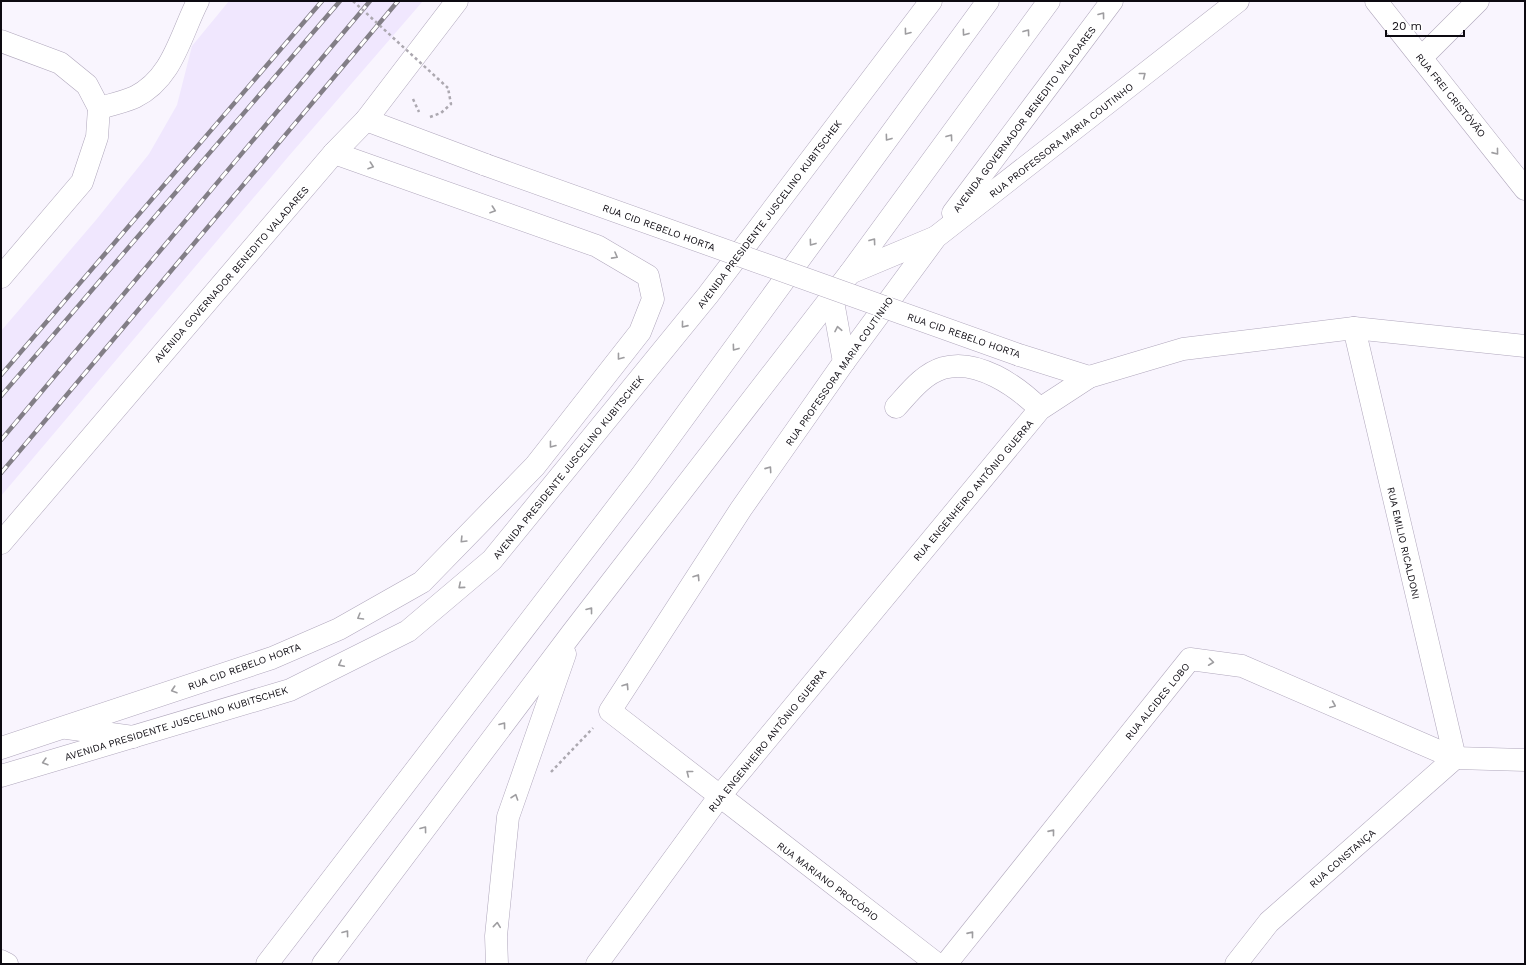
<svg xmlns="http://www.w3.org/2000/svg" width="1526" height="965" font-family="'Work Sans',sans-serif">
<rect width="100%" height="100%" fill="#f9f5fe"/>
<path fill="#f0e7fe" d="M229,1H423L288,157L1,496V331L96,220L149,154L177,105L192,46Z"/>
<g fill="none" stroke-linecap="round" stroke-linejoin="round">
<g stroke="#b0a7bc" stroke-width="23">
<g id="minor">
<path d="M1376,1L1525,189"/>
<path d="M1,41L60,63L87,85L99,108"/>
<path d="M1421,58L1478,1"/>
<path d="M99,108C110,105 124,102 135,97C173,78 180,36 198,1"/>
<path d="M366,120L486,165"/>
<path d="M953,213L1112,1"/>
<path d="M1,277L82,182L97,137L99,108"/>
<path d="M1354,328L1455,758"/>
<path d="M1019,355L1089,377"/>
<path d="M896,407C909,393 923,374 943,368C977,358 1017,386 1040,409"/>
<path d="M1,543L334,153L366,120L457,1"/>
<path d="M67,728L133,737"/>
<path d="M1,748L272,658L339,629L422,582L535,466L640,332L653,299L648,276L597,246L334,153"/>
<path d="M597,964L719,797L1040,409L1089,377L1183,349L1354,328L1525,346"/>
<path d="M937,964L610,711L741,509L844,362L936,237L1238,1"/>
<path d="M946,964L1190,659L1242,666L1455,758L1525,760"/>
<path d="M1236,964L1269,922L1455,758"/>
</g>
</g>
<g stroke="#b0a7bc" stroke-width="23">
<g id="major">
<path d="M1,776L290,690L408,631L492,560L708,295L931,1"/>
<path d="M1,961L7,964"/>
</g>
</g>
<g stroke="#b0a7bc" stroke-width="23">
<g id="highway">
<path d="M850,273L936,237"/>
<path d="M832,296L844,362"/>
<path d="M267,964L641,476L988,1"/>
<path d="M323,964L572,633L850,273L1049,1"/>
<path d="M497,964L496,936L508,817L565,654"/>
</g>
</g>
<g stroke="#aca8b0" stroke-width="2.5" stroke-dasharray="3 3" stroke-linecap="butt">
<path d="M413,99L419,112"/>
<path d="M430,117L441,113L451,104L448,88"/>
<path d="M551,772L593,728"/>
</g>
<use href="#minor" stroke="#fff" stroke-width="22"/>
<use href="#major" stroke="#fff" stroke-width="22"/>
<use href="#highway" stroke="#fff" stroke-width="22"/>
<g stroke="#827e86" stroke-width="4.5">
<g id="rail">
<path d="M1,375L322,1"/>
<path d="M1,396L340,1"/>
<path d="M1,440L370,1"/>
<path d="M1,473L398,1"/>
</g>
</g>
<use href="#rail" stroke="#fff" stroke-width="3" stroke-dasharray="9" stroke-linecap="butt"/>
<g stroke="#b0a7bc" stroke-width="23" stroke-linecap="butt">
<path id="minor-bridge" d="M486,165L1019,355"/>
</g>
<path stroke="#aca8b0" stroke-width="2.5" stroke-dasharray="3 3" stroke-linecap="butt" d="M353,1L448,88"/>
<use href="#minor-bridge" stroke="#fff" stroke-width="22"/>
</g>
<defs><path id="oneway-chevron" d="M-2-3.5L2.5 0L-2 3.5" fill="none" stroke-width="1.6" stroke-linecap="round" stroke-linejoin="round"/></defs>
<g stroke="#9e9da0">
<use href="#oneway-chevron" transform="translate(1102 15) rotate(-53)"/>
<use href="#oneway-chevron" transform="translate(907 32) rotate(127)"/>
<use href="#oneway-chevron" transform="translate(1027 32) rotate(-54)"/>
<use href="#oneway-chevron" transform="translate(965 33) rotate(126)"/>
<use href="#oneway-chevron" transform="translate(1143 75) rotate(-38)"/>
<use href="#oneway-chevron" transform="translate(950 137) rotate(-54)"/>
<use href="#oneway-chevron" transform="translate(888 138) rotate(126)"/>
<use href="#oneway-chevron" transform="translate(1496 152) rotate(51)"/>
<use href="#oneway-chevron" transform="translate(371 166) rotate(19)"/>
<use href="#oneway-chevron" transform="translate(493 210) rotate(19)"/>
<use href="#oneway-chevron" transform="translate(873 241) rotate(-54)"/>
<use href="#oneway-chevron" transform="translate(812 243) rotate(126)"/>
<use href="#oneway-chevron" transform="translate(615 256) rotate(29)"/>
<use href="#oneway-chevron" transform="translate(684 325) rotate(129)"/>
<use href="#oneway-chevron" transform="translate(838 329) rotate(-101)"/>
<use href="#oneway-chevron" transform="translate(735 348) rotate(126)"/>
<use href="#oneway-chevron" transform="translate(620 357) rotate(128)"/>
<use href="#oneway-chevron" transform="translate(552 445) rotate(128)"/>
<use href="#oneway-chevron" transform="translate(769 469) rotate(-55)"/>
<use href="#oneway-chevron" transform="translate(463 540) rotate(134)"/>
<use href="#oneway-chevron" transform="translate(697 577) rotate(-57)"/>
<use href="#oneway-chevron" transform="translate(461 586) rotate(140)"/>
<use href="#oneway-chevron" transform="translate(590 610) rotate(-52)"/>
<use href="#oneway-chevron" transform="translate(360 617) rotate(150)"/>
<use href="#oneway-chevron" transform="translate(1211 662) rotate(7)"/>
<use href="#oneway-chevron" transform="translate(341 664) rotate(153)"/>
<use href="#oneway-chevron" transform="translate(626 686) rotate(-57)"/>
<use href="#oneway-chevron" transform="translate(174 690) rotate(162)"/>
<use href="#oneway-chevron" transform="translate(1333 705) rotate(23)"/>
<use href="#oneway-chevron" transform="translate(503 725) rotate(-53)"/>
<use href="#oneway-chevron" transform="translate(45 762) rotate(164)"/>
<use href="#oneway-chevron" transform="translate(689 773) rotate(-142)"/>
<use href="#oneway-chevron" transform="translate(515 797) rotate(-71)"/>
<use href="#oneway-chevron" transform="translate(424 829) rotate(-53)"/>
<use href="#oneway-chevron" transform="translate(1052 832) rotate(-51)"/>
<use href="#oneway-chevron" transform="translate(497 925) rotate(-84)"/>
<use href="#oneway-chevron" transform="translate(346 933) rotate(-53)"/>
<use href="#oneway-chevron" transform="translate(971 934) rotate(-51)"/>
</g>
<g text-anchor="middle" stroke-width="3.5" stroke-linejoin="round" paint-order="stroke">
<g font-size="10" fill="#0d0a11" stroke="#fff">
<text transform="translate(1451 95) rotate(51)" y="4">RUA FREI CRISTÓVÃO</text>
<text transform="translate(1024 119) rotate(-53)" y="4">AVENIDA GOVERNADOR BENEDITO VALADARES</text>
<text transform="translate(1061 140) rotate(-38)" y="4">RUA PROFESSORA MARIA COUTINHO</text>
<text transform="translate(769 214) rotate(-53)" y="4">AVENIDA PRESIDENTE JUSCELINO KUBITSCHEK</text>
<text transform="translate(659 227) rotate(20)" y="4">RUA CID REBELO HORTA</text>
<text transform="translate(231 274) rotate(-49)" y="4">AVENIDA GOVERNADOR BENEDITO VALADARES</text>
<text transform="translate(964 335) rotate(19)" y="4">RUA CID REBELO HORTA</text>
<text transform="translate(839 371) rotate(-55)" y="4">RUA PROFESSORA MARIA COUTINHO</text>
<text transform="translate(568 467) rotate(-51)" y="4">AVENIDA PRESIDENTE JUSCELINO KUBITSCHEK</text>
<text transform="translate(973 490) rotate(-50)" y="4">RUA ENGENHEIRO ANTÔNIO GUERRA</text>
<text transform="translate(1404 543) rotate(77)" y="4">RUA EMILIO RICALDONI</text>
<text transform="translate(244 666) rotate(-20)" y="4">RUA CID REBELO HORTA</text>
<text transform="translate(1157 701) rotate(-51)" y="4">RUA ALCIDES LOBO</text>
<text transform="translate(176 723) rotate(-17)" y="4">AVENIDA PRESIDENTE JUSCELINO KUBITSCHEK</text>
<text transform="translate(767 740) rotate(-51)" y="4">RUA ENGENHEIRO ANTÔNIO GUERRA</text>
<text transform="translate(1342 858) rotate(-41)" y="4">RUA CONSTANÇA</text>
<text transform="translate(828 881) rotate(37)" y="4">RUA MARIANO PROCÓPIO</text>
</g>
</g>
<rect width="1526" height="965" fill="none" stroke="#0d0a11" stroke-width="4"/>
<path d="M1386 30v6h78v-6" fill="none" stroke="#0d0a11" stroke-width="2"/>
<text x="1392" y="30" font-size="12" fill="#0d0a11" stroke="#ffffff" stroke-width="3" paint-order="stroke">20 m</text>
</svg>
